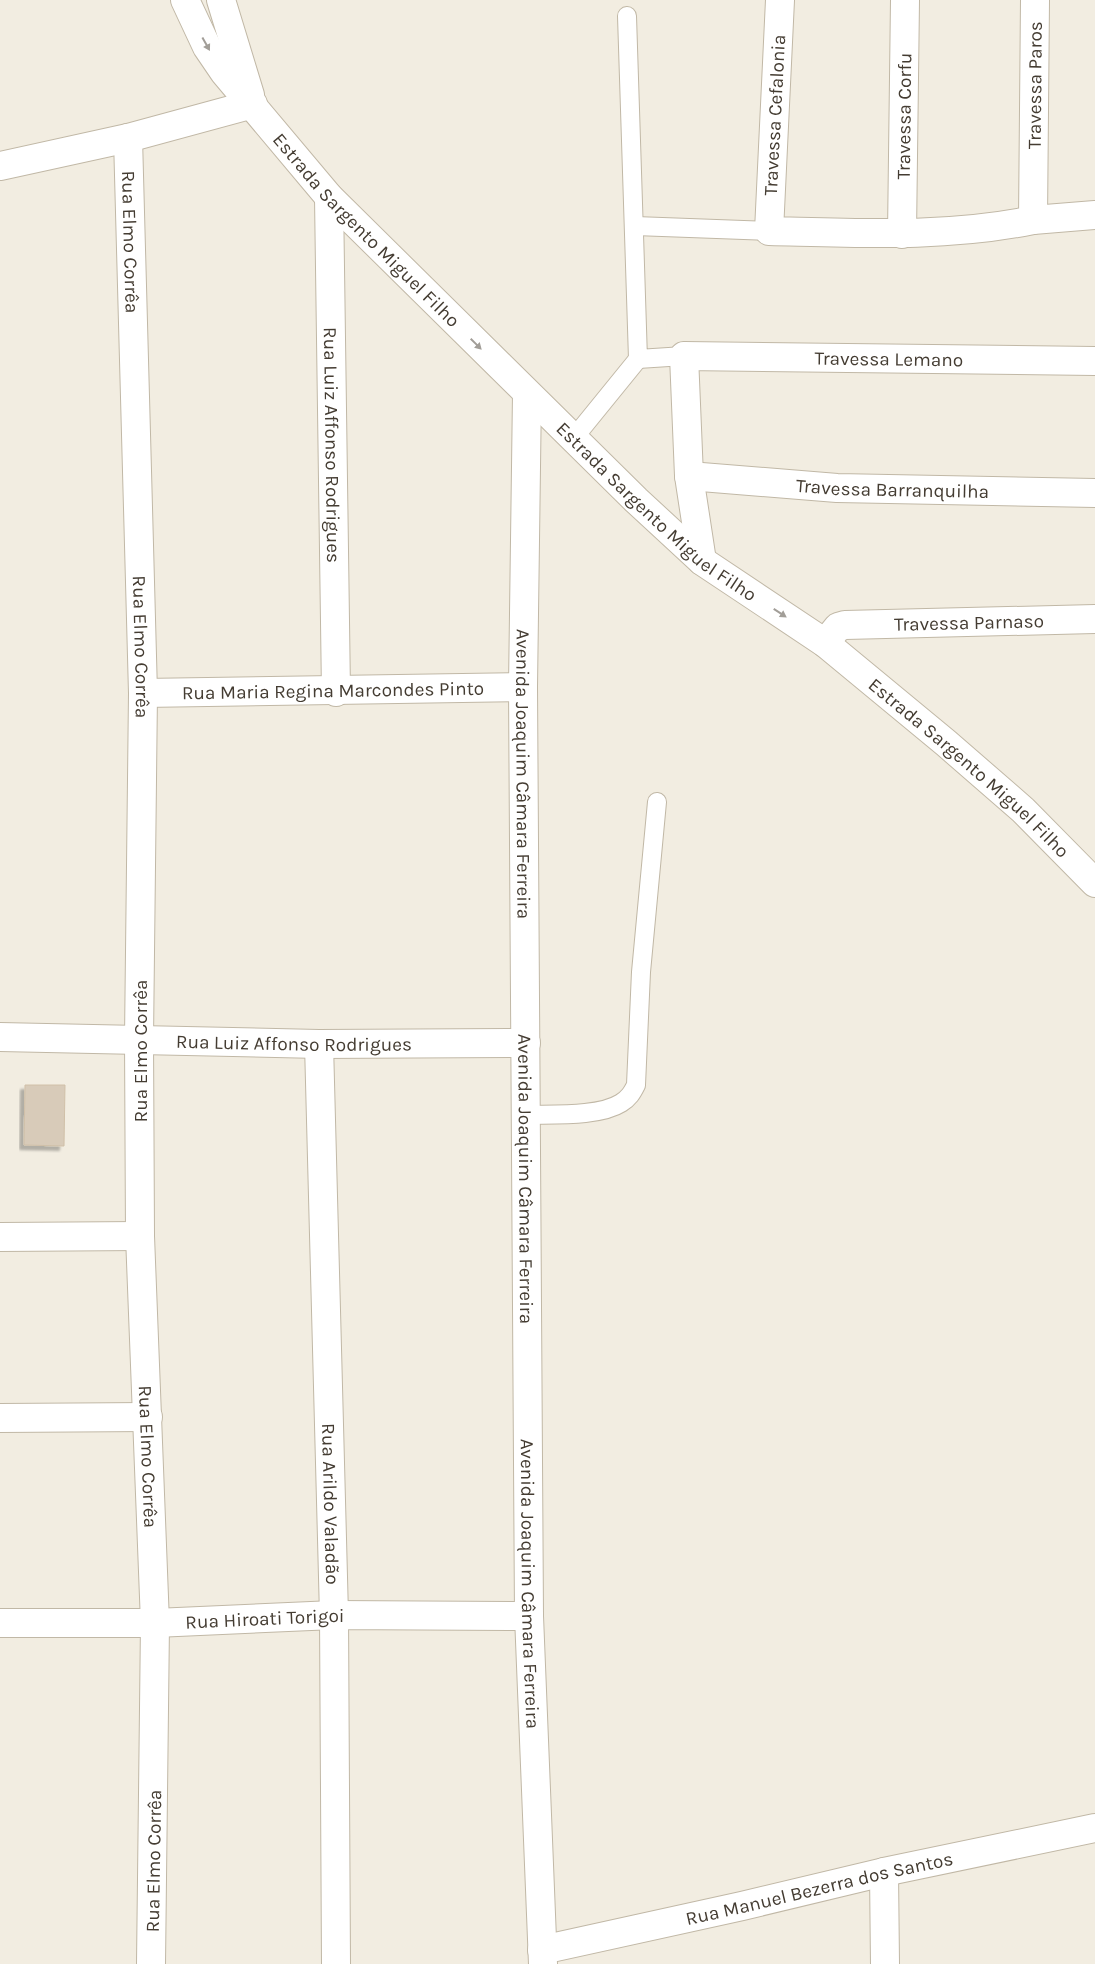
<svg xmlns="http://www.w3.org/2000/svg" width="1095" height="1964" font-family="Karla,sans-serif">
<defs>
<filter id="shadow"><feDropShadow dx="-4.5" dy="4.5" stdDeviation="1" flood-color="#0004"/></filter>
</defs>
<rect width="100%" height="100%" fill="#f2ede1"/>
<path fill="#d8cbb9" stroke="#d0c0a8" filter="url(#shadow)" d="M25,1085H65L64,1146L24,1145Z"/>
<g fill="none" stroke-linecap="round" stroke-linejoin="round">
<g stroke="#c1b8a6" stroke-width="20">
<g id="lane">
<path d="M627,16L638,359L684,356"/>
<path d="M635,226L769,231"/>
<path d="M573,439L638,359"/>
<path d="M525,1115C552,1114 599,1117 621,1103C629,1098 632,1093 636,1085L641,972L657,802"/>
</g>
</g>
<g stroke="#c1b8a6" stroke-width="30">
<g id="street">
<path id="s1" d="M185,0L207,47L224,72L329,197L636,500L702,561L825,643L946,743L1023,810L1095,883"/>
<path d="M221,0L250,95"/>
<path id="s2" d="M780,0L769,231C857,233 947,238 1033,220L1035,0"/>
<path id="s3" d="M128,138L143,693L139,1039L140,1236L155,1623L151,1964"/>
<path d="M0,166L128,138L253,104"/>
<path id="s4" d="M329,197L336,692"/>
<path d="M1033,220L1095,215"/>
<path id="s5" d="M902,234L905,0"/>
<path id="s6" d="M527,394L523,687L529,1616L543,1964"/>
<path id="s7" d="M689,476L837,488L1095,493"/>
<path id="s8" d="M702,561L689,476L684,356L1095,361"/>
<path id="s9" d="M825,643L838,627L845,625L1095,619"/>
<path id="s10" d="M143,693L523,687"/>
<path id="s11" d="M0,1037L319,1044L526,1043"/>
<path id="s12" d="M319,1044L334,1615L336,1964"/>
<path d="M0,1237L140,1236"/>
<path d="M0,1418L148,1417"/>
<path id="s13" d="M0,1623H155L334,1615L529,1616"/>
<path d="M884,1872L885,1964"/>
<path id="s14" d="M542,1950L742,1906L884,1872L1095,1828"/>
</g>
</g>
<use href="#lane" stroke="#fff" stroke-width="18"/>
<use href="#street" stroke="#fff" stroke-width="28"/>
</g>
<defs><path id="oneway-solid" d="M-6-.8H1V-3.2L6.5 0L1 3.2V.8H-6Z" transform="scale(1.25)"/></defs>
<g fill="#a29e98">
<use href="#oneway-solid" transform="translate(206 44) rotate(61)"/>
<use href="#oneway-solid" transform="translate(476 344) rotate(45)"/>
<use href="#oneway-solid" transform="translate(780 613) rotate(33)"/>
</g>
<g text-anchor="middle" stroke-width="5" stroke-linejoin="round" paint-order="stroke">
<g font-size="19" fill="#443c32" stroke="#fff">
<text dy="7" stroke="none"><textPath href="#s2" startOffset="631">Travessa Paros</textPath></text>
<text transform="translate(774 115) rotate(-87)" y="7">Travessa Cefalonia</text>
<text dy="7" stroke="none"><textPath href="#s5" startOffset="118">Travessa Corfu</textPath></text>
<text dy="7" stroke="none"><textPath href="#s1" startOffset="295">Estrada Sargento Miguel Filho</textPath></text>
<text dy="7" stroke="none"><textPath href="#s3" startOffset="104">Rua Elmo Corrêa</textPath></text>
<text dy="7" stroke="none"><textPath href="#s8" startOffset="411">Travessa Lemano</textPath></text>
<text dy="7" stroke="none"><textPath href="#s4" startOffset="248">Rua Luiz Affonso Rodrigues</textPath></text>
<text dy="7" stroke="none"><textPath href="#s7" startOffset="204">Travessa Barranquilha</textPath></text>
<text dy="7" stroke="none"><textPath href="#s1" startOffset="700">Estrada Sargento Miguel Filho</textPath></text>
<text dy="7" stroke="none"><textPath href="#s9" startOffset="152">Travessa Parnaso</textPath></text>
<text dy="7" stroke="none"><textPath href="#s3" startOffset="509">Rua Elmo Corrêa</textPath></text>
<text dy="7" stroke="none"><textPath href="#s10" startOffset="190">Rua Maria Regina Marcondes Pinto</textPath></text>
<text dy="7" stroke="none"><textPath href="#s1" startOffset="1105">Estrada Sargento Miguel Filho</textPath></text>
<text dy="7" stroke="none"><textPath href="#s6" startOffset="380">Avenida Joaquim Câmara Ferreira</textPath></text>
<text dy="7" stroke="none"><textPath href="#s11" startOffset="294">Rua Luiz Affonso Rodrigues</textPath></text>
<text transform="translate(140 1051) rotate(-90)" y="7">Rua Elmo Corrêa</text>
<text dy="7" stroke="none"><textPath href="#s6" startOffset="785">Avenida Joaquim Câmara Ferreira</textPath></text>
<text dy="7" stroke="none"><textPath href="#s3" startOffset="1319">Rua Elmo Corrêa</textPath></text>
<text dy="7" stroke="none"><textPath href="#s12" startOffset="460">Rua Arildo Valadão</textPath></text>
<text dy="7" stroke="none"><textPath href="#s6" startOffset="1190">Avenida Joaquim Câmara Ferreira</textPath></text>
<text dy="7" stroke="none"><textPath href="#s13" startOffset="265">Rua Hiroati Torigoi</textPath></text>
<text transform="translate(153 1861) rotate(-89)" y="7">Rua Elmo Corrêa</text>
<text dy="7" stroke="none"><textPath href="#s14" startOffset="284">Rua Manuel Bezerra dos Santos</textPath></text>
</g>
</g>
</svg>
